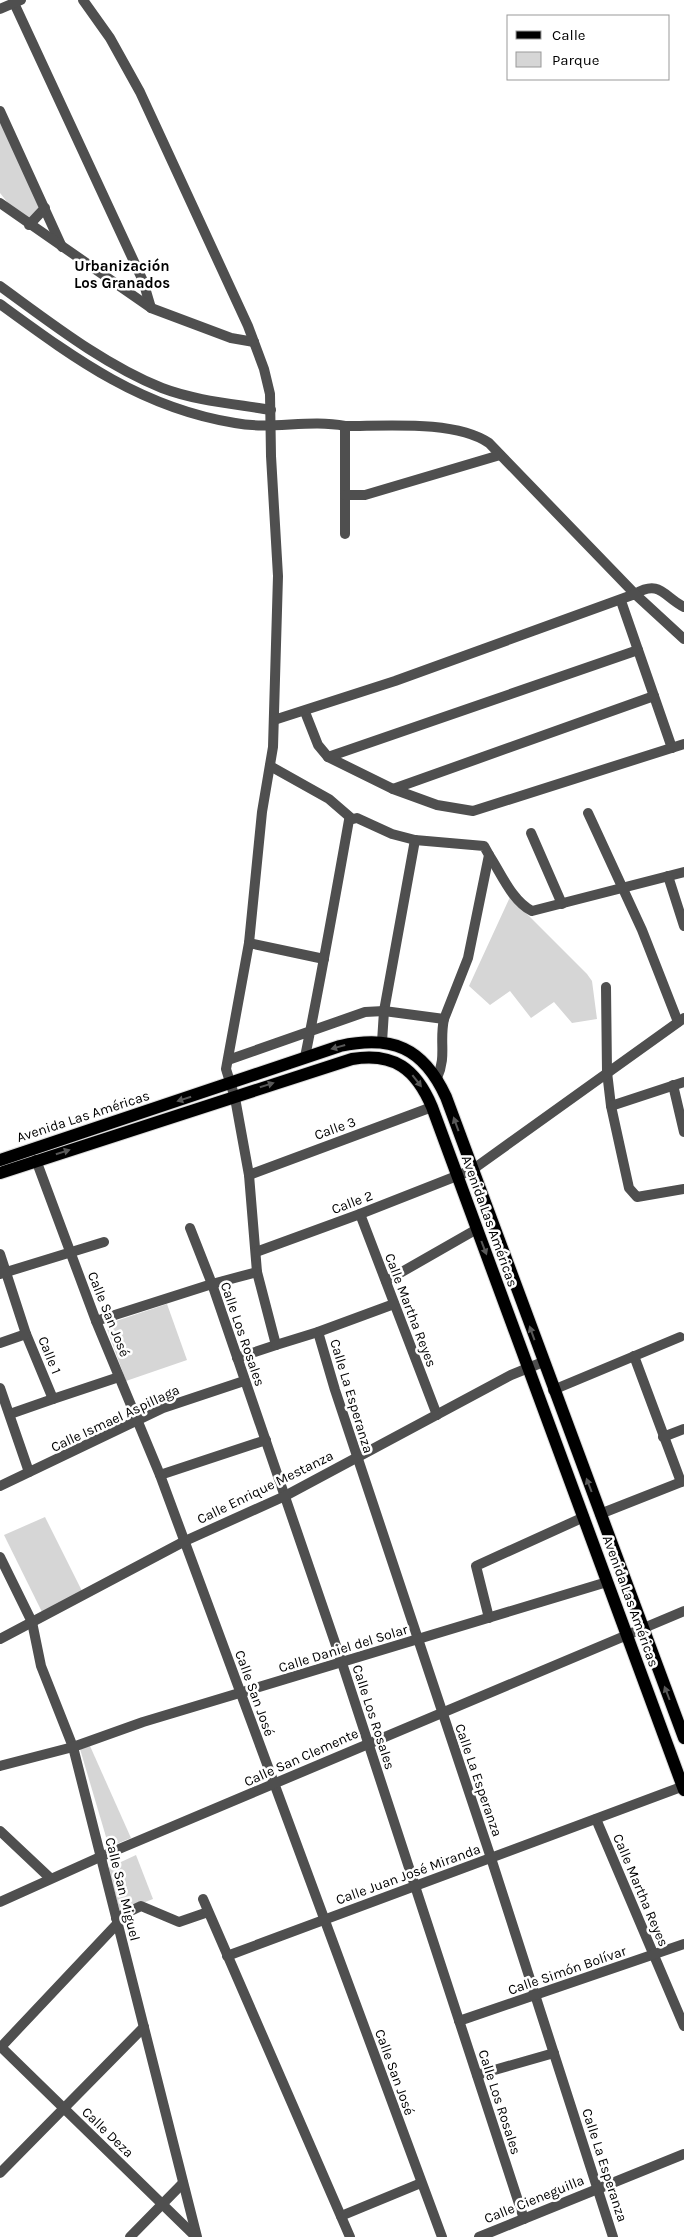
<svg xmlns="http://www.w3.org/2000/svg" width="684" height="2237" font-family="Karla,sans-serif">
<rect width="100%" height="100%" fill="#fff"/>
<g fill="#d6d6d6">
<path d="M0,121L38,204L39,211L34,216L27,218L12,208L0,193Z"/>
<path d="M510,897L587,974L592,981L597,1019L572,1023L554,1002L531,1018L510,991L490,1005L469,986Z"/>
<path d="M167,1304L187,1360L126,1381L107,1329L110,1323Z"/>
<path d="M45,1517L82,1591L42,1612L4,1535Z"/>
<path d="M90,1746L131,1838L109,1847L80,1749Z"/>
<path d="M136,1855L153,1899L120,1912L108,1868Z"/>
</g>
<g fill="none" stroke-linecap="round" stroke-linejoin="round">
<g stroke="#dbdbdb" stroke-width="14">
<g id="primary">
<path d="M0,1160L340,1046C392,1035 423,1047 446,1097L684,1738"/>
<path d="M0,1173L352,1059C394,1052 416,1069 432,1107L684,1790"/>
</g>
</g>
<g stroke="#4f4f4f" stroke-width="10">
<path d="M83,0L110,38L140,92L248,326L264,369L270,394L271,456L278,576L273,747L262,812L249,943L226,1069L235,1098L249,1175L257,1272L276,1345L237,1358"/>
<path d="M14,3L143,281L151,308"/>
<path d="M0,9L21,0"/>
<path d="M0,111L62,247"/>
<path d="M0,203L151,308L231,338L254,342"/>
<path d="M29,225L45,208"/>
<path d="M0,286C51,323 103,364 162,388C196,401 236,404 271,410"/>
<path d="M0,304C74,358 141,408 235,423C271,430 309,419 345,426C386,426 455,420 489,443L635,594C660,579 664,597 684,607"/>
<path d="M345,426V534"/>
<path d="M345,495H365L500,455"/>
<path d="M621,601L672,748"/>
<path d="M305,712L318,745L328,757L393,789L437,805L473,811L684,744"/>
<path d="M274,720L395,681L635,594L684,639"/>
<path d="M328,757L638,650"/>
<path d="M270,766L329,799L351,818"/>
<path d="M393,789L654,696"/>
<path d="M588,813L642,930L678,1022"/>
<path d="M531,833L562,904"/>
<path d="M489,855C501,873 512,901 532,911L684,872"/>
<path d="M668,876L684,926"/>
<path d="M249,943L324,959"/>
<path d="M606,987L607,1072L611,1106L629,1188L637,1197L684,1189"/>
<path d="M382,1042L384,1011L415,840"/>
<path d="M228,1060L365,1012L384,1011L444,1019L468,958L489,855L484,846L415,840L392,834L357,818L349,820C335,899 321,978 305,1057"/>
<path d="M437,1078C447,1056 439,1042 444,1019"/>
<path d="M673,1085L684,1132"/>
<path d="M611,1106L684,1082"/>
<path d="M36,1160L96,1321L160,1475L442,2237"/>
<path d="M249,1175L432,1107"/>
<path d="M360,1214L437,1415"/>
<path d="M190,1228L212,1284L342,1663L524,2219"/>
<path d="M256,1252L360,1214L472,1170L684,1018"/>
<path d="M0,1254L26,1334L53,1399L119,1377"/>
<path d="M0,1274L104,1242"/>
<path d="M386,1281L477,1229"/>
<path d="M96,1321L212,1284L257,1272"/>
<path d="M318,1332L335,1390L491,1858L613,2237"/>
<path d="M0,1343L26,1334"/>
<path d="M276,1345L318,1332L394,1304"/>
<path d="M634,1356L681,1482"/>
<path d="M0,1388L29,1472"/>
<path d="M553,1390L680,1337"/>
<path d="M10,1414L53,1399"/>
<path d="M663,1437L684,1429"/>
<path d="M160,1475L266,1440"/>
<path d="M0,1486L163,1408L244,1381"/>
<path d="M600,1514L684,1481"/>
<path d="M0,1557L32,1622L41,1666L73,1747L197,2237"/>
<path d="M489,1618L476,1566L584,1517"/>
<path d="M0,1639L185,1541L285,1496L511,1375L543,1362"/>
<path d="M0,1766L73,1747L143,1722L607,1582"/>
<path d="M596,1819L684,2026"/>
<path d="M0,1831L50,1878"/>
<path d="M203,1899L350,2237"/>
<path d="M0,1902L100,1857L684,1611"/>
<path d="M116,1918L141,1906L179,1922L208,1912"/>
<path d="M227,1956L684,1786"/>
<path d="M459,2021L684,1944"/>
<path d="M0,2046L196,2237"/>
<path d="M0,2048L117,1924"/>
<path d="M477,2075L554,2053"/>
<path d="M0,2173L144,2027"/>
<path d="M341,2216L421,2183"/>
<path d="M130,2237L183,2183"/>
<path d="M479,2237L684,2154"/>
</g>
<use href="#primary" stroke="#000" stroke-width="12"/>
</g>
<defs><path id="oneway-solid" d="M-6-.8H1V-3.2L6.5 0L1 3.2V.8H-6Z" transform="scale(1.25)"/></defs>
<g fill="#595959">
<use href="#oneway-solid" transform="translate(338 1047) rotate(164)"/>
<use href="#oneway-solid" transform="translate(417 1081) rotate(52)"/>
<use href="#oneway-solid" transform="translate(267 1085) rotate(-17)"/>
<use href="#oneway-solid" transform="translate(184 1099) rotate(162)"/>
<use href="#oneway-solid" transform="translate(456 1124) rotate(-110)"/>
<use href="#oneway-solid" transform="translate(63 1152) rotate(-17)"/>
<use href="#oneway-solid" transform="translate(484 1248) rotate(69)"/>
<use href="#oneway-solid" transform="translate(532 1333) rotate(-110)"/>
<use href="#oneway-solid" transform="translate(589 1485) rotate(-111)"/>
<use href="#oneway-solid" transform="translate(667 1693) rotate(-111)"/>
</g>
<g text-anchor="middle" stroke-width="5" stroke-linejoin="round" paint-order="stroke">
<g font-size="14" fill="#000" stroke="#fff">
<text transform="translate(83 1116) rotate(-18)" y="5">Avenida Las Américas</text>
<text transform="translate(335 1128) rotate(-20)" y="5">Calle 3</text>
<text transform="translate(352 1202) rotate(-21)" y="5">Calle 2</text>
<text transform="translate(490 1221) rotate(70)" y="5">Avenida Las Américas</text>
<text transform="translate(411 1310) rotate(69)" y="5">Calle Martha Reyes</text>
<text transform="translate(109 1314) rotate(68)" y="5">Calle San José</text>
<text transform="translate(243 1334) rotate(71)" y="5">Calle Los Rosales</text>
<text transform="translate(50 1355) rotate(68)" y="5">Calle 1</text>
<text transform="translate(352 1396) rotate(73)" y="5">Calle La Esperanza</text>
<text transform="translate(115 1418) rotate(-25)" y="5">Calle Ismael Aspillaga</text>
<text transform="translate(265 1487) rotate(-26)" y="5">Calle Enrique Mestanza</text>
<text transform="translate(631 1601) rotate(70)" y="5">Avenida Las Américas</text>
<text transform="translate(343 1648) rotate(-17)" y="5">Calle Daniel del Solar</text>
<text transform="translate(255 1693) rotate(70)" y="5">Calle San José</text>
<text transform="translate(374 1717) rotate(72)" y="5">Calle Los Rosales</text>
<text transform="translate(301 1757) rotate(-24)" y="5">Calle San Clemente</text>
<text transform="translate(479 1780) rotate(71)" y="5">Calle La Esperanza</text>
<text transform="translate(408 1874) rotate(-20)" y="5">Calle Juan José Miranda</text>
<text transform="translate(123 1889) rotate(76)" y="5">Calle San Miguel</text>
<text transform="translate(641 1890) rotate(67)" y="5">Calle Martha Reyes</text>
<text transform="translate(567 1970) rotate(-19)" y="5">Calle Simón Bolívar</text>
<text transform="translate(395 2072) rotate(70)" y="5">Calle San José</text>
<text transform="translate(500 2102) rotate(72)" y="5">Calle Los Rosales</text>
<text transform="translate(108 2132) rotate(44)" y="5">Calle Deza</text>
<text transform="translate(605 2165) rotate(72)" y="5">Calle La Esperanza</text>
<text transform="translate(534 2199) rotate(-22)" y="5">Calle Cieneguilla</text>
</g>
<g font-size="15" font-weight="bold" fill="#000" stroke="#fff">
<text x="122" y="271">Urbanización<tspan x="122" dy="17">Los Granados</tspan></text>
</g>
</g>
<rect x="507" y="15" width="162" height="65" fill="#ffffff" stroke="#999999"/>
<rect x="516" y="31" width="25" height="8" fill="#000000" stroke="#999999"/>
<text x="552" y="40" font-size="15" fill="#000000">Calle</text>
<rect x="516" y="52" width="25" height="15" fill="#d6d6d6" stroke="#999999"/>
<text x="552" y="65" font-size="15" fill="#000000">Parque</text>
</svg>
